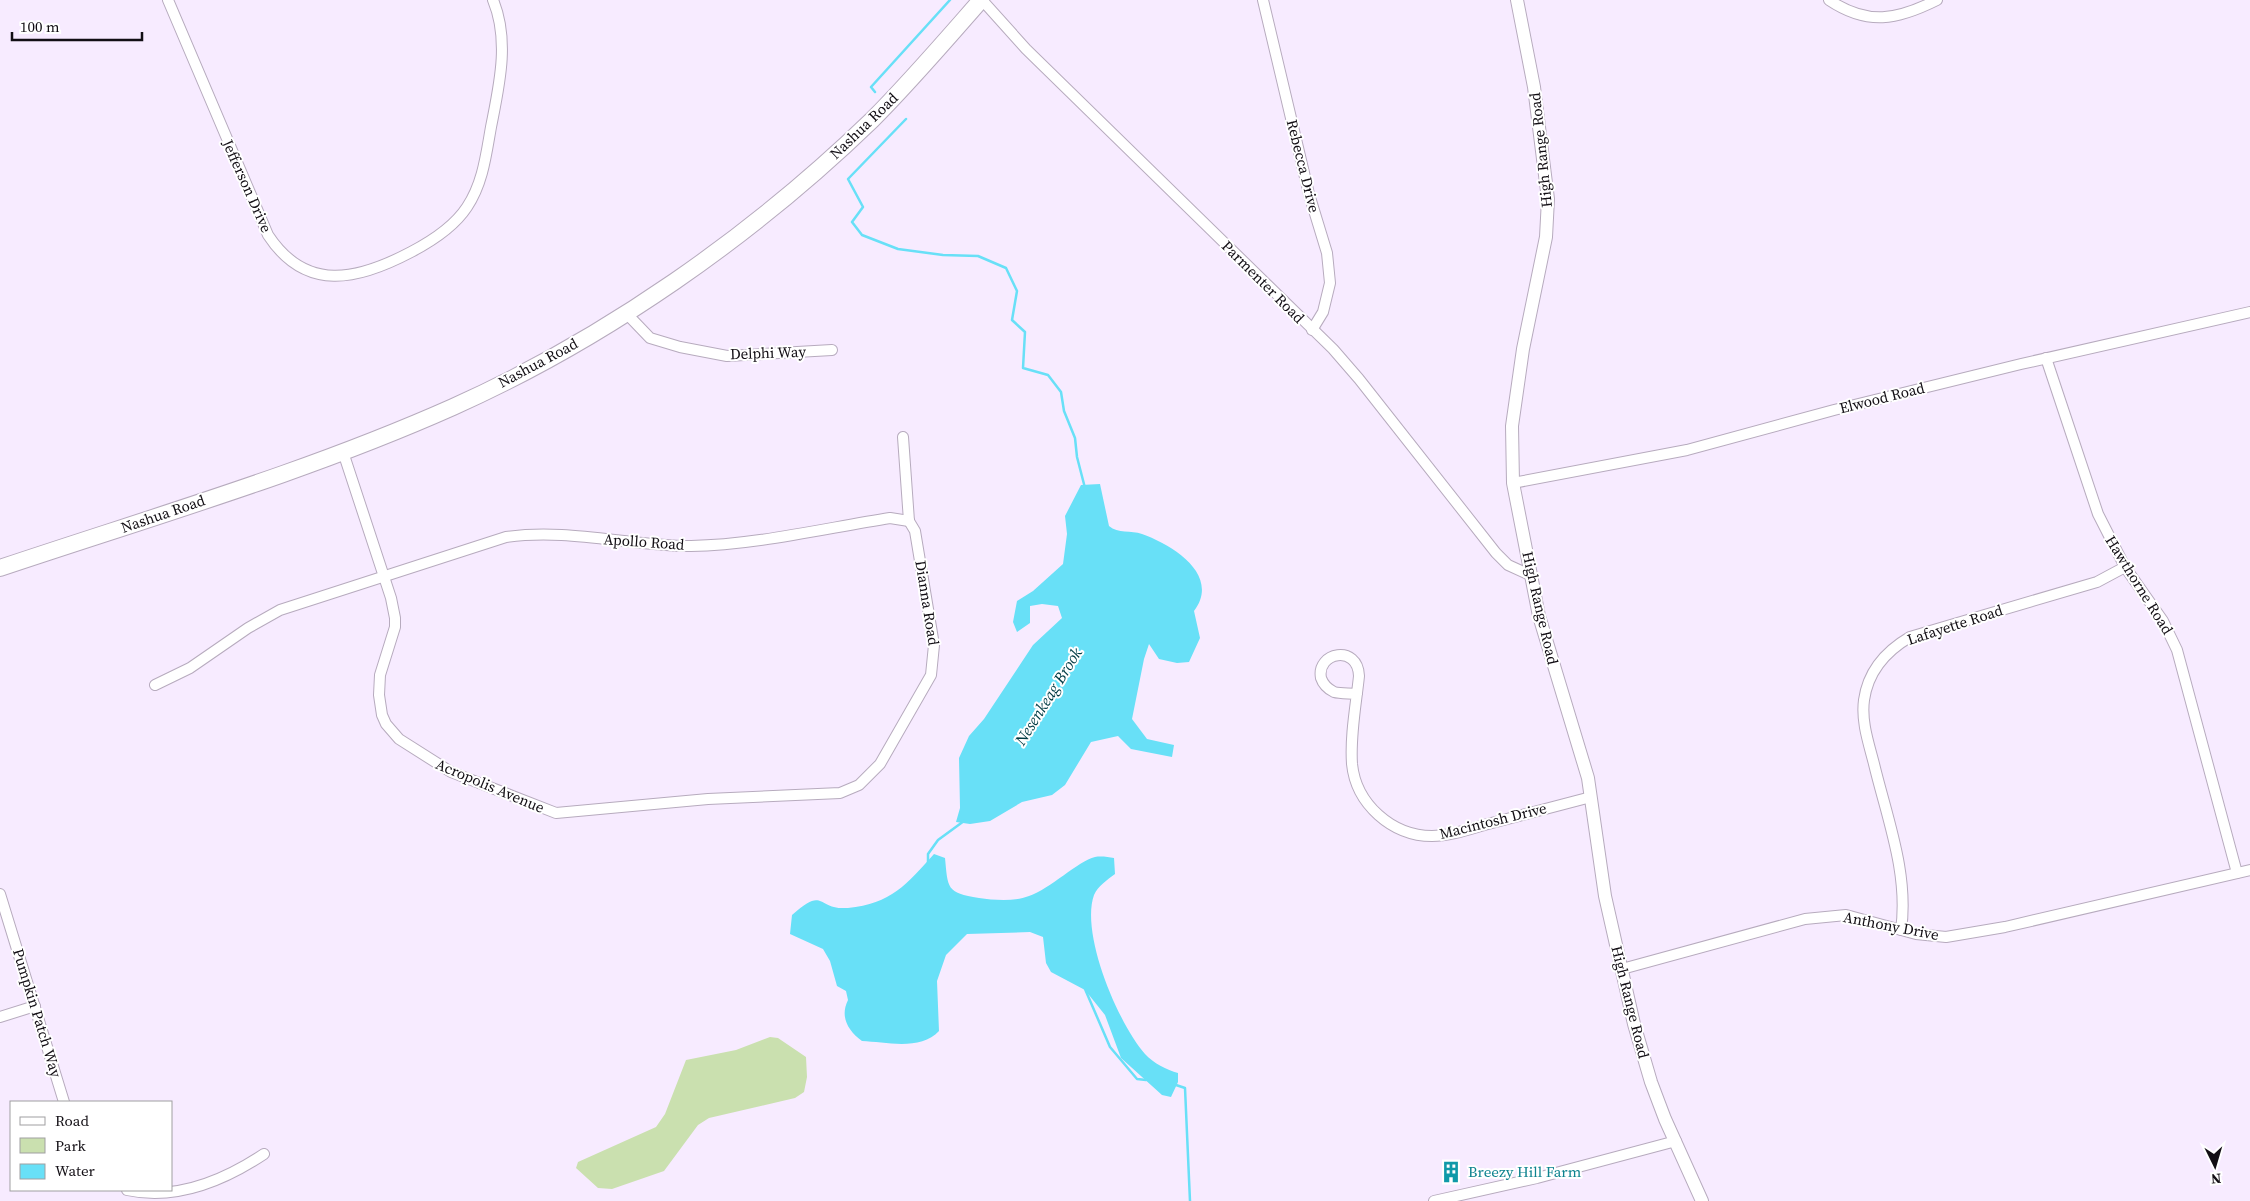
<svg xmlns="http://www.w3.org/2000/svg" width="2250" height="1201" font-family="'Source Serif 4',serif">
<rect width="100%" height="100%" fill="#f7ebff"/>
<path fill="#cae0af" d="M770,1037L778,1038L806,1057L807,1077L804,1092L795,1098L709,1118L698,1125L664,1171L612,1189L598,1188L576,1168L578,1162L656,1127L665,1114L686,1060L736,1050Z"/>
<g fill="#68e0f7">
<path d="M1100,484L1109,526C1118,534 1131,530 1142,534C1173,545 1221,575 1194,611L1200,638L1189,662L1177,663L1159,659L1149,644L1144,659L1132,719L1147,739L1174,745L1172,757L1131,749L1118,736L1091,742L1065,785L1052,795L1022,802L990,821L970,824L956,822L960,808L959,758L969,736L984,719L1033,645L1062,618L1058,606L1042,604L1030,606V623L1017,632L1013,622L1017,601L1033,591L1063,564L1067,534L1065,516L1081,485Z"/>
<path d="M934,854L945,858C948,888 946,893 979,898C994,900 1013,902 1029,896C1050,889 1078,861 1095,857C1101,856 1108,857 1114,858L1115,874C1107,880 1098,886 1094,895C1080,934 1119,1025 1145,1054C1153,1063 1167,1070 1178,1073V1082L1171,1097L1162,1095L1121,1058L1105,1015L1085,990L1051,972L1046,963L1043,937L1030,932L967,934L946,955L937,981L939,1031C921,1051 886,1042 862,1041C847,1030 840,1016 848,1000L846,991L837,986L830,961L823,949L790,934L792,915C825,885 816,910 848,908C891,904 907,884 934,854Z"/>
</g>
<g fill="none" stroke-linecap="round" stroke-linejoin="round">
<g stroke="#68e0f7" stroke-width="2.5">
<path d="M875,92L871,87L950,0"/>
<path d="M906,119L848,179L863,207L852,222L862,235L898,249L943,255L978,256L1006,268L1017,291L1012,320L1025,332L1023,368L1048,375L1061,392L1064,411L1075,438L1077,457L1085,488"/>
<path d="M928,864V854L938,840L964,821"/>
<path d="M1085,989L1110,1047L1137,1079L1146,1080"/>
<path d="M1173,1084L1185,1088L1190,1201"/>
</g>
<g stroke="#b7abbe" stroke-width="12">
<g id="minor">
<path d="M168,0L268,235C306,293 358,280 411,252C432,241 454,227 467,207C483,183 486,155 491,127C499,86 510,41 493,0"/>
<path d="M982,0L1026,49L1333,349L1359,379L1496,553L1508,565L1530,575"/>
<path d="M1263,0L1309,194L1327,253L1330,283L1323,312L1312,330"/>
<path d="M1829,0C1868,26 1897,20 1937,0"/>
<path d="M626,313L650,338L680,347L727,356L832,350"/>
<path d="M2046,358L2098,514L2125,567L2163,621L2177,650L2237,873"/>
<path d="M903,437L909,521"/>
<path d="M343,452L391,598L395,618V627L380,675L379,695L382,715L386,724L399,739L451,772L556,813L708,799L840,793L859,785L880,764L931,675L934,645L915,531L909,521"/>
<path d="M1513,483L1687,450L1834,410L2021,364L2250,312"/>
<path d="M155,685L190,668L248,628L280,610L506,537C568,528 629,546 691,546C755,545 826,528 890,518L909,521"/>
<path d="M1357,694C1350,693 1341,694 1334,692C1328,689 1323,684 1321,678C1316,652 1358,644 1359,676C1356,705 1350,735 1352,764C1356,804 1392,836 1432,836C1451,836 1470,829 1488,824C1522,815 1557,806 1591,797"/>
<path d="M0,894L64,1102"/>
<path d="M1901,930C1909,874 1887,818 1874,764C1869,744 1861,722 1864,700C1868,672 1886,651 1910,637L2097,582L2125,567"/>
<path d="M1622,969L1805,919L1846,915L1916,934L1946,937L2005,927L2250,870"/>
<path d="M0,1017L35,1006"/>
<path d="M127,1190C177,1201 225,1180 264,1154"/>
<path d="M1434,1201L1537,1178L1676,1141"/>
</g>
</g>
<g stroke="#b7abbe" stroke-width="14">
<path id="tertiary" d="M1517,0L1534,87L1548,199L1546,237L1523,349L1512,426L1513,483L1539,616L1588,778L1605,896L1634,1024L1651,1082L1665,1119L1702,1201"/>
</g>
<g stroke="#b7abbe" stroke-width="18">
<path id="primary" d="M0,568C152,517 307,472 453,407C605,339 752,236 872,120C910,82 945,41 981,0"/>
</g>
<use href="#minor" stroke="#fff" stroke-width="10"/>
<use href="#tertiary" stroke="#fff" stroke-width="12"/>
<use href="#primary" stroke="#fff" stroke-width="16"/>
</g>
<defs>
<g id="building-bare" transform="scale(1.725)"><path d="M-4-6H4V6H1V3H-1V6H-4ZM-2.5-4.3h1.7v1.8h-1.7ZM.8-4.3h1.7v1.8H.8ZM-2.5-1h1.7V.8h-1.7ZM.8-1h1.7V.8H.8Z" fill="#0f9aa8" stroke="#fff" stroke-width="2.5" paint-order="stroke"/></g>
</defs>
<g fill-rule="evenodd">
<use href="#building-bare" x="1451" y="1172"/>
</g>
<g text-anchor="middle" stroke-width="4" stroke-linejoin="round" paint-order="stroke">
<g font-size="15" fill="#120e14" stroke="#fff">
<text transform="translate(864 126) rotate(-44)" y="5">Nashua Road</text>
<text transform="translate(1541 150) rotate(-96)" y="5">High Range Road</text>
<text transform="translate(1303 166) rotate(76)" y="5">Rebecca Drive</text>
<text transform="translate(247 186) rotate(66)" y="5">Jefferson Drive</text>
<text transform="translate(1263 282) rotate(45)" y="5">Parmenter Road</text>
<text transform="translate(768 353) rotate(-2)" y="5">Delphi Way</text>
<text transform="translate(538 363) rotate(-28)" y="5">Nashua Road</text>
<text transform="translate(1882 398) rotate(-14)" y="5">Elwood Road</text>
<text transform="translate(163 514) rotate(-19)" y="5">Nashua Road</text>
<text transform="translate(644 542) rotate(4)" y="5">Apollo Road</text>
<text transform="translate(2139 585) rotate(58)" y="5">Hawthorne Road</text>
<text transform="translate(927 603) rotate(81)" y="5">Dianna Road</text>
<text transform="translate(1540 608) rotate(77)" y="5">High Range Road</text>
<text transform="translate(1955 625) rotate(-18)" y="5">Lafayette Road</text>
<text transform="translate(490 786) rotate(23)" y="5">Acropolis Avenue</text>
<text transform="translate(1493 821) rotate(-14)" y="5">Macintosh Drive</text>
<text transform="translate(1891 926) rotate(11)" y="5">Anthony Drive</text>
<text transform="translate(1630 1002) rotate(76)" y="5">High Range Road</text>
<text transform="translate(37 1013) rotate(73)" y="5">Pumpkin Patch Way</text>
</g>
<g font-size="15" fill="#0d838f" stroke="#fff" text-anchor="start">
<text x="1468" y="1177">Breezy Hill Farm</text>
</g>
<g font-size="16" font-style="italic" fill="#003b44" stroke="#fff">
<text transform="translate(1048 696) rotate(-58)" y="6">Nesenkeag Brook</text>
</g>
</g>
<rect x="10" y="1101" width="162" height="90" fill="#ffffff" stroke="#a09fa1"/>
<rect x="20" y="1117" width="25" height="8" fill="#ffffff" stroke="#a09fa1"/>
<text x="55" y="1126" font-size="15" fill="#120e14">Road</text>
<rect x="20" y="1138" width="25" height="15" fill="#cae0af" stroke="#a09fa1"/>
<text x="55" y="1151" font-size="15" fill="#120e14">Park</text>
<rect x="20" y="1164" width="25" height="15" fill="#68e0f7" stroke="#a09fa1"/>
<text x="55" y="1176" font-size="15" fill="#120e14">Water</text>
<g transform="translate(2215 1166) rotate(175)" stroke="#ffffff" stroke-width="4" paint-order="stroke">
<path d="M0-4L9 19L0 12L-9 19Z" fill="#120e14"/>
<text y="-8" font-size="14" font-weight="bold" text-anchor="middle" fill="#120e14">N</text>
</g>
<path d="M12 32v8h130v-8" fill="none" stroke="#120e14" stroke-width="2.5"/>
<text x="20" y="32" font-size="15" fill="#120e14" stroke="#ffffff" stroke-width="4" paint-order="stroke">100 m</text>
</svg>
